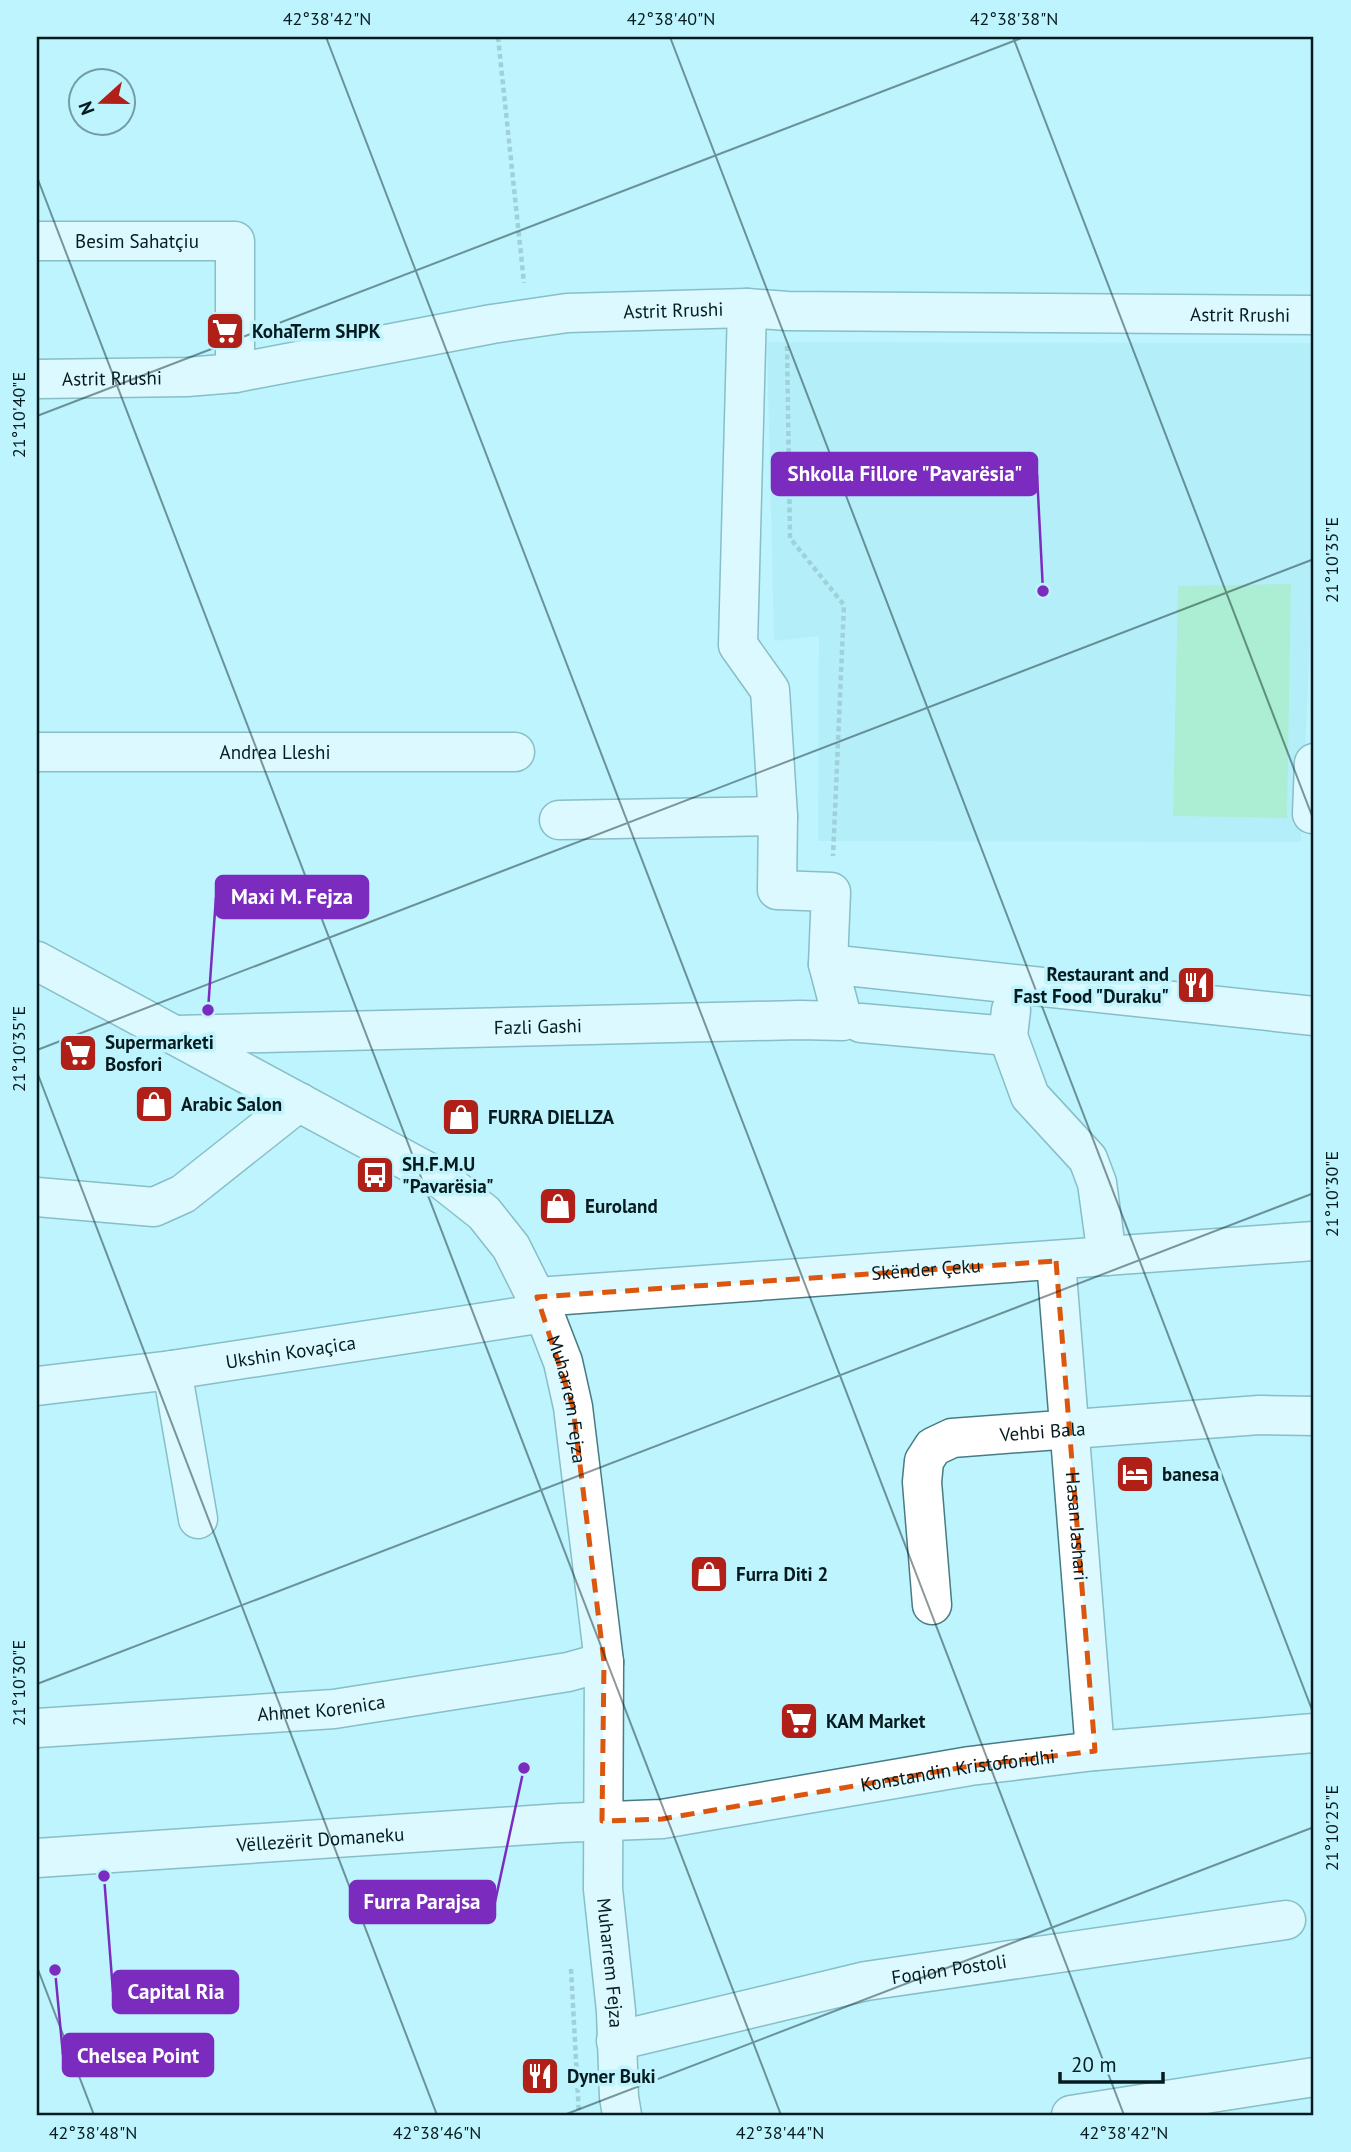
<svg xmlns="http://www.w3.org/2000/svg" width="1351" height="2152" font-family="'PT Sans',sans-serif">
<rect width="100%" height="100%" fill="#bdf4fd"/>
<path fill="#a8e9f4" d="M767,342L1314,343V547L1301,842L818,841L819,636L774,641Z"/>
<path fill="#95e6a3" d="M1291,584L1287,818L1173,816L1178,586Z"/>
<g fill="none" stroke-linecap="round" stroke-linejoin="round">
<g stroke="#487c84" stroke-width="41">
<g id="minor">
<path id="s1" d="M37,241H235V373"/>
<path d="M747,308L738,645L770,690L778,816L777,890L831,892L828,964"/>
<path id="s2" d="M37,379L187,377L235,373L492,324L567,313L747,308L787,311L1314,315"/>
<path id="s3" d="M37,752H515"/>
<path d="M1314,763L1312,814H1314"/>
<path d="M559,820L778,816"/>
<path id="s4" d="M37,961L441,1179L484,1213L511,1247L544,1313L563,1362L573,1407L604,1662L603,1889L616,2011L619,2097L622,2115"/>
<path d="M861,1023L1008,1036L1011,1010"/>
<path id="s5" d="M176,1035L800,1020L843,1021L828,964L1314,1016"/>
<path d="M1008,1036L1030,1096L1088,1159L1097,1183L1107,1256"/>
<path d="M37,1197L154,1207L183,1194L299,1102"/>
<path id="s6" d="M1056,1261L1095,1751"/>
<path id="s7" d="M537,1297L1314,1241"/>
<path d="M172,1370L198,1519"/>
<path id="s8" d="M37,1386L172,1370L544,1313"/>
<path id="s9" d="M932,1605L922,1482L924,1461L933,1447L952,1438L1259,1415L1314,1416"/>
<path id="s10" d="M37,1728L334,1709L568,1672L604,1662"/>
<path id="s11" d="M37,1858L561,1823L662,1819L970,1766L1095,1751L1314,1733"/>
<path id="s12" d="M616,2041L866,1981L1286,1920"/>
<path d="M1071,2115L1314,2077"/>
</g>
</g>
<g stroke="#7ca7ae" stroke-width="4.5" stroke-dasharray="5 3.5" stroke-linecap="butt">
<path d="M498,37L524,283"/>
<path d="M787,346L790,538L844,605L833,856"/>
<path d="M571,1969L579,2115"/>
</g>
<use href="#minor" stroke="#fff" stroke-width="38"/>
</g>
<path d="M0 0H1351V2152H0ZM1056,1261L1095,1751L970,1766L662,1819L602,1821L604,1662L573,1407L537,1297Z" fill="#bdf4fd" fill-opacity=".55" fill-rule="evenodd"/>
<path fill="none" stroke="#dd560d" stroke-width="5" stroke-dasharray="14 9" stroke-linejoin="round" d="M1056,1261L1095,1751L970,1766L662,1819L602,1821L604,1662L573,1407L537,1297Z"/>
<path fill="none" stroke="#061b1f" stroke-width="2" stroke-opacity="0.45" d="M326,37L1124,2115M670,37L1314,1715M1013,37L1314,821M37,177L781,2115M37,416L1024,37M37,1050L1314,559M37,1072L437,2115M37,1684L1314,1193M37,1967L94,2115M564,2115L1314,1827"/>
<defs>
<g id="supermarket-square" transform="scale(2.0125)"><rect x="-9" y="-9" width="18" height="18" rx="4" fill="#b02018" stroke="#bdf4fd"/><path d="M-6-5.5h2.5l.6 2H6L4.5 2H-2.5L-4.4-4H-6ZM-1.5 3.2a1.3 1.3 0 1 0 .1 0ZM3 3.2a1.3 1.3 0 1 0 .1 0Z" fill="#fff"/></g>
<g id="restaurant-square" transform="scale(2.0125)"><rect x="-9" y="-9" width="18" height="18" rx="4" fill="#b02018" stroke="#bdf4fd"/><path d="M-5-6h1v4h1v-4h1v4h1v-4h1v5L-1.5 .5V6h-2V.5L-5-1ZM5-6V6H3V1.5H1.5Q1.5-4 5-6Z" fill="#fff"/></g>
<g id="shop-square" transform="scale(2.0125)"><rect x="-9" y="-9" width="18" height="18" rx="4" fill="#b02018" stroke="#bdf4fd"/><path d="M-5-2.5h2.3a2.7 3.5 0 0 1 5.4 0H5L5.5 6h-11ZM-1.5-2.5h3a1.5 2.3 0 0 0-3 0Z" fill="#fff"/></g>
<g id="bus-square" transform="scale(2.0125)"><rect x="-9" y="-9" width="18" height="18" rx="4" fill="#b02018" stroke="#bdf4fd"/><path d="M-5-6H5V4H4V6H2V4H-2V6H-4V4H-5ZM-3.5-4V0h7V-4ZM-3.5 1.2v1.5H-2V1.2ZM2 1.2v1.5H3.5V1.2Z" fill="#fff"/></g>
<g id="hotel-square" transform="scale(2.0125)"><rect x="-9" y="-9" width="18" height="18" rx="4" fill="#b02018" stroke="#bdf4fd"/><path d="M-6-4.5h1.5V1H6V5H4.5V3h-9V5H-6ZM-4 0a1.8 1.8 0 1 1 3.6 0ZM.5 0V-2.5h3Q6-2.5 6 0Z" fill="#fff"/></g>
</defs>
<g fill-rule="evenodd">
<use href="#supermarket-square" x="225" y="331"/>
<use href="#restaurant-square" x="1196" y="985"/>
<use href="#supermarket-square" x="78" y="1053"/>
<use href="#shop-square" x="154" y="1104"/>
<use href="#shop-square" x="461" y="1117"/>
<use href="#bus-square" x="375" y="1175"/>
<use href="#shop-square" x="558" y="1206"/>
<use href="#hotel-square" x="1135" y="1474"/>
<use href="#shop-square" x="709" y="1574"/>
<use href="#supermarket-square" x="799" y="1721"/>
<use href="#restaurant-square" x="540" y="2076"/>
</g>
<g text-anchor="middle" stroke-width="7" stroke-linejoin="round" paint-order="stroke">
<g font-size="19" fill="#061b1f" stroke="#bdf4fd">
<text dy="7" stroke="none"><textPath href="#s1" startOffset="100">Besim Sahatçiu</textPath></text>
<text dy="7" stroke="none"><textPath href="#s2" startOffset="642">Astrit Rrushi</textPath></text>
<text dy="7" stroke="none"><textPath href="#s2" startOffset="1209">Astrit Rrushi</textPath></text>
<text dy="7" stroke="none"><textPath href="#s2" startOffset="75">Astrit Rrushi</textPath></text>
<text dy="7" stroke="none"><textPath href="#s3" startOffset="238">Andrea Lleshi</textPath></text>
<text dy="7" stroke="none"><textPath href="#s5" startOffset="362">Fazli Gashi</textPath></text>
<text dy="7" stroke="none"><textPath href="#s7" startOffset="390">Skënder Çeku</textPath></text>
<text dy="7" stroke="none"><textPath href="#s8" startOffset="256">Ukshin Kovaçica</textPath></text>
<text dy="7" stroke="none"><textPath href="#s4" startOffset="721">Muharrem Fejza</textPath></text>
<text dy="7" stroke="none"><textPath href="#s9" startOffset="273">Vehbi Bala</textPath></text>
<text dy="7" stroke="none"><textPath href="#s6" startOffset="266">Hasan Jashari</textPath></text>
<text dy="7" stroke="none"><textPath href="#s10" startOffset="285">Ahmet Korenica</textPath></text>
<text dy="7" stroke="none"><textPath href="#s11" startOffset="926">Konstandin Kristoforidhi</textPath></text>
<text dy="7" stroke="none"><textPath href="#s11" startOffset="284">Vëllezërit Domaneku</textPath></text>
<text dy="7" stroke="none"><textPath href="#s4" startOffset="1288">Muharrem Fejza</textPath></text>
<text dy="7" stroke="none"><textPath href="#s12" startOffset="341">Foqion Postoli</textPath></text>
</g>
<g font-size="19" font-weight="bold" fill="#061b1f" stroke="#bdf4fd" text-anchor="start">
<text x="252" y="338">KohaTerm SHPK</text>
<text x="1169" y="981" text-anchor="end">Restaurant and<tspan x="1169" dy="22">Fast Food "Duraku"</tspan></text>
<text x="105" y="1049">Supermarketi<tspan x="105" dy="22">Bosfori</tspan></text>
<text x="181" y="1111">Arabic Salon</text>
<text x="488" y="1124">FURRA DIELLZA</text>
<text x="402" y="1171">SH.F.M.U<tspan x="402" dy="22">"Pavarësia"</tspan></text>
<text x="585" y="1213">Euroland</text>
<text x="1162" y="1481">banesa</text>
<text x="736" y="1581">Furra Diti 2</text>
<text x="826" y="1728">KAM Market</text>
<text x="567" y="2083">Dyner Buki</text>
</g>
</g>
<path fill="none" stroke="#7b2cbf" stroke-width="2.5" d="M1043 591L1037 474M208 1010L216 897M524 1768L495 1902M104 1876L113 1992M55 1970L63 2055"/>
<g fill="#7b2cbf" stroke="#bdf4fd" stroke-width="2.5">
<circle cx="1043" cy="591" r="7"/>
<circle cx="208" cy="1010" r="7"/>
<circle cx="524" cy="1768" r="7"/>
<circle cx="104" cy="1876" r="7"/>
<circle cx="55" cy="1970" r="7"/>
</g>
<g fill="#7b2cbf" stroke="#7b2cbf" stroke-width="2.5">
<rect x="772" y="453" width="265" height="42" rx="7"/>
<rect x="216" y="876" width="152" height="42" rx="7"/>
<rect x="350" y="1881" width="145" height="42" rx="7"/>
<rect x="113" y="1971" width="125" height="42" rx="7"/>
<rect x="63" y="2034" width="150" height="42" rx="7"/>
</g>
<g font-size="21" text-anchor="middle" font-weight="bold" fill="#fff">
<text x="905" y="481">Shkolla Fillore "Pavarësia"</text>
<text x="292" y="904">Maxi M. Fejza</text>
<text x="422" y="1909">Furra Parajsa</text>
<text x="176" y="1999">Capital Ria</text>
<text x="138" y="2063">Chelsea Point</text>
</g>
<rect width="1351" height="2152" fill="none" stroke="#bdf4fd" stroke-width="77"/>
<g transform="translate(102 102) rotate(249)"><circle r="33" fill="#bdf4fd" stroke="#749da4" stroke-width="2"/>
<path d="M0-5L12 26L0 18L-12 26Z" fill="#b02018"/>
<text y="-10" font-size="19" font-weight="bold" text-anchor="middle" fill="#061b1f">N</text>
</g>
<path d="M1060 2072v10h103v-10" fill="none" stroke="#061b1f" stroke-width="3.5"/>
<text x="1071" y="2072" font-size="21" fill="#061b1f" stroke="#bdf4fd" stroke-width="5" paint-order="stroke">20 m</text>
<rect x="38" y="38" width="1274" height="2076" fill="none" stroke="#061b1f" stroke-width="2.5"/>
<g font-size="18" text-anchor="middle" fill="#061b1f">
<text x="327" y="25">42°38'42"N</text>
<text x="671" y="25">42°38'40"N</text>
<text x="1014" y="25">42°38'38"N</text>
<text transform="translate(19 415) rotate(-90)" y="6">21°10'40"E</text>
<text transform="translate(1332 560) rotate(-90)" y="6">21°10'35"E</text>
<text transform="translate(19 1049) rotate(-90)" y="6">21°10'35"E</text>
<text transform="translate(1332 1194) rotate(-90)" y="6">21°10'30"E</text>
<text transform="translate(19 1683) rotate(-90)" y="6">21°10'30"E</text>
<text transform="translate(1332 1828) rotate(-90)" y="6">21°10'25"E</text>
<text x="93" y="2139">42°38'48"N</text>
<text x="437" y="2139">42°38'46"N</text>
<text x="780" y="2139">42°38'44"N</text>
<text x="1124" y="2139">42°38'42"N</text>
</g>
</svg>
